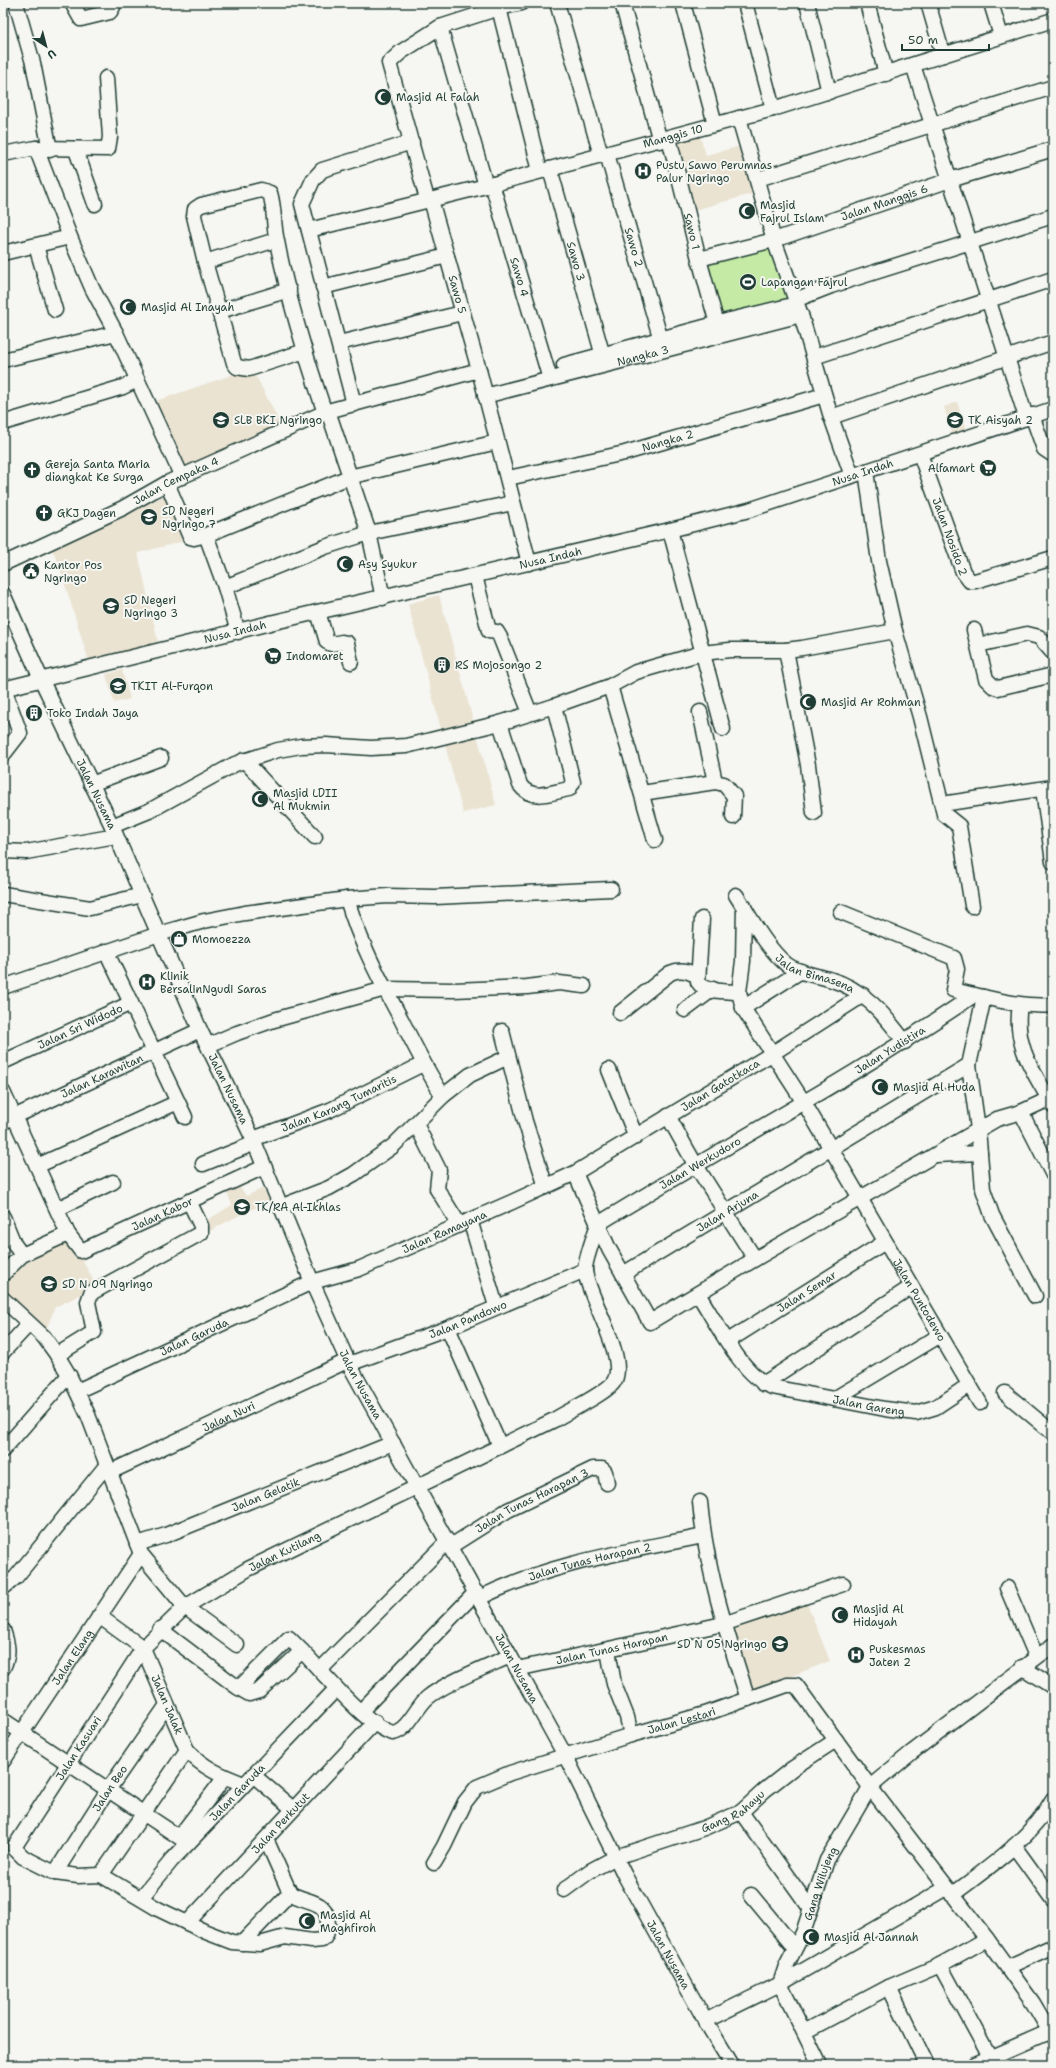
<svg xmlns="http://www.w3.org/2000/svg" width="1056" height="2068" font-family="'Shantell Sans',sans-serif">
<rect width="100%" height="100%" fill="#f6f6f2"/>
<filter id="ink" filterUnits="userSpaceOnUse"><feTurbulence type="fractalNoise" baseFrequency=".025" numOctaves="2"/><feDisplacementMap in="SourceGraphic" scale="8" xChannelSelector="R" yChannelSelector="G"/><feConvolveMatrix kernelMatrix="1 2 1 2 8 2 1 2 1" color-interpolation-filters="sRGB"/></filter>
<g filter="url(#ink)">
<g fill="#eae3d2">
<path d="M700,136L706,155L744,145L759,192L691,211L673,143Z"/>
<path d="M240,372L257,378L280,423L184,469L156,401Z"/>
<path d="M957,402L967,433L953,437L944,407Z"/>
<path d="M168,494L189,540L138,553L159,646L90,665L59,565L52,549Z"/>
<path d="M439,595L496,805L463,813L408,604Z"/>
<path d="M122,670L130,699L114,703L106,674Z"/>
<path d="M239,1185L246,1196L266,1187L272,1200L228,1221L210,1231L204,1222L232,1205L226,1190Z"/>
<path d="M66,1239L80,1256L97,1287L55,1307L45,1333L3,1294V1281L26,1257Z"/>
<path d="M806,1601L830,1661L753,1691L731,1627Z"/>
</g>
<path fill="#c5eaa5" stroke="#72946c" d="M774,247L789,299L723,317L707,264Z"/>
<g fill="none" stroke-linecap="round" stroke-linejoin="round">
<g stroke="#1f3d34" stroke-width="17">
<g id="minor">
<path d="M16,3L33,63L50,150"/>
<path d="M72,3L81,19L110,12L113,7L112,3"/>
<path d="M557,3L601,155"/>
<path d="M622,3L660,141"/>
<path d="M683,3L715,124"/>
<path d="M745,3L773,109"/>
<path d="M807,3L829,92"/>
<path d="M867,3L886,74"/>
<path d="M928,3L943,55"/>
<path d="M991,3L1001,36"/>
<path d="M499,8L540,171"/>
<path d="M440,27L486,186"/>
<path d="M913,65L1026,417"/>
<path d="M739,118L774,240L801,315L831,417L852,476"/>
<path id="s1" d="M669,138L699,259L719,331"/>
<path d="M36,148L70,237L92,288L116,333L182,477"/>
<path d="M76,150L95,204"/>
<path d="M3,154L36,148L108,149L110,137L106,78"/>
<path id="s2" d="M607,154L661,340"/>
<path id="s3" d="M550,169L605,363"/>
<path d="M758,179L1053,87"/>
<path id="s4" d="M492,184L550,379"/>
<path d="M427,199L389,63L401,52L440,27L499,8L522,3"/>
<path id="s5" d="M431,200L479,370L529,563"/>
<path id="s6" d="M309,230L486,186L773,109L1053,20"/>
<path d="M36,246L55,310"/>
<path d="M3,253L70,237"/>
<path id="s7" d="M699,259L774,240L950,180L1053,149"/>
<path d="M205,262L276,240"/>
<path d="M323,287L447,256"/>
<path d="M795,300L831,286L1053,216"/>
<path d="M220,311L289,290"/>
<path d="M339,343L462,313"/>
<path d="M305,351L249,369L237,367L234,363L205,262L194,216L195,209L201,205L261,190L270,193C275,209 273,225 277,241C288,300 306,357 325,413"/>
<path d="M814,357L1053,279"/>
<path d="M3,360L116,333"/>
<path d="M564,365L730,320L797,304"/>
<path id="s8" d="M485,396L801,315"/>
<path d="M354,404L302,204L313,180L322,170L412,142"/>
<path d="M328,411L369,533L383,598"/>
<path d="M1032,415L1044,449L1053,455"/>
<path d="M831,417L1053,342"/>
<path d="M3,423L123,387L137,380"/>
<path id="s9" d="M920,454L963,572L970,581H975L1053,558"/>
<path d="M866,471L879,561L895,631L920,717L944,814L959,826L972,906"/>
<path id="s10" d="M508,478L625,453L824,395"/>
<path d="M167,483L190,537L194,538L206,535L225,587L238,632"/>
<path d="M670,530L723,729"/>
<path d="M206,535L349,477L497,442"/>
<path id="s11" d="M3,564L123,508L167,483L328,411L479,370"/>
<path d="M475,576L489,631L497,632L500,637L530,713"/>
<path d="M225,587L325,547L369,533L513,503"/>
<path id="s12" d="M3,594L41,679L112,826L200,1030L253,1139L312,1282L349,1364L566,1757L625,1876L706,2022L732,2065"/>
<path d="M318,612L327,642L331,644L342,642L347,643L351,662"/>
<path d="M974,630L986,679L993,686L998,688L1053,675"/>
<path d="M978,645L1027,634L1039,637L1053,653"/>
<path d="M786,650L808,765L814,813"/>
<path d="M610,686L655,840"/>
<path id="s13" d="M3,689L270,623L670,530L749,510L1053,409"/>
<path d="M700,712L715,782"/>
<path d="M500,723L520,785C532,802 552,792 569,789L573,782L554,706"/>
<path d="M3,755L20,733L4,689"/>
<path d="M244,760L315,837"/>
<path d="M91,784L161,758"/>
<path d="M1043,789L1053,862"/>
<path d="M642,793L715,782L724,784L734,796L733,817"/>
<path d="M942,804L1053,787"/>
<path d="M112,826L149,811L235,764L278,750L301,746L326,745L371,748L406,746L500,723L554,706L610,686L636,672L702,653L730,650H786L802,648L895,631"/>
<path d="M3,851L26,852L116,836"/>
<path d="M3,894L90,908L142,895"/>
<path id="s14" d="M736,895C751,918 765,946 786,964C797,973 815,975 829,979C864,989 884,1014 905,1042"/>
<path d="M347,899C360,943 379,978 401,1019C414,1045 427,1071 443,1096"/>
<path id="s15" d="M744,906L743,961L739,992L743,1008L803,1101L980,1403"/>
<path d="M841,912L954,958L957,969L953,990C986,997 1019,1008 1053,1005"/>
<path d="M702,919L698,982C705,993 728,991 739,992"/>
<path d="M106,951L131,1003"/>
<path d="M3,987L159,934L204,921L245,913L347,899L388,896L435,897L611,889"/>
<path d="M984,997L969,1065L978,1129L983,1189L992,1215L1035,1296"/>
<path d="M1020,1005C1013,1046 1034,1072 1053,1106"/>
<path d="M743,1008L801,971"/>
<path d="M685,1010L713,989"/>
<path d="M620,1013L670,973C681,968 688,971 698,976"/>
<path d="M502,1031L525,1121L546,1187"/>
<path d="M209,1045L237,1033L274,1020L385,989L454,990L527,987L559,983L584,986"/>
<path id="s16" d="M3,1062L131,1003L185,1117"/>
<path d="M609,1070L636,1137"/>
<path id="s17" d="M3,1092L68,1234L81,1251L264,1167"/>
<path d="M1021,1112L1049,1099"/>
<path d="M668,1116L695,1164L755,1259"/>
<path id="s18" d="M3,1122L200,1030"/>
<path d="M416,1124L439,1170L437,1189L459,1224"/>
<path id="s19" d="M253,1139L330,1110L423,1064"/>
<path d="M936,1155L980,1153"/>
<path d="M203,1164L255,1143"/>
<path d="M37,1166L178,1102"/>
<path d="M575,1173L609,1249L650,1322L755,1259L997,1119L1021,1112L1053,1175"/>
<path d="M280,1207L329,1188L354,1174L393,1146L443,1096L470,1075L508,1057"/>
<path d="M57,1209L113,1182"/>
<path d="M3,1217L14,1244L22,1255"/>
<path d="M470,1220L496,1306"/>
<path id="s20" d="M598,1224C723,1147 853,1078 974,995"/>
<path d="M3,1274L22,1255L68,1234"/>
<path id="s21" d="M623,1274L969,1065"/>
<path id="s22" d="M698,1294C715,1320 742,1376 772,1387L885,1409L916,1413L936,1407L969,1385"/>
<path d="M3,1299L44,1337L57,1355L69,1375L88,1415L141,1554L185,1607L237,1645"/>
<path d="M448,1328L500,1446"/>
<path id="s23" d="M728,1341L885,1242"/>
<path d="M3,1352L29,1324"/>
<path d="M57,1355L94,1332L88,1302L91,1293L201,1233V1226L189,1201"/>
<path id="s24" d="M349,1364L448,1328L585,1270"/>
<path d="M763,1384L911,1287"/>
<path id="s25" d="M77,1391L312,1282L359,1269L512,1202L575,1173L773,1053L863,995"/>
<path d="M1005,1393L1053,1433"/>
<path d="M834,1399L939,1336"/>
<path d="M3,1450L69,1375"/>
<path id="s26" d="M110,1472L347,1361"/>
<path d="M700,1502C706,1570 727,1634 748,1699"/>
<path id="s27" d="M137,1544L166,1535L393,1443"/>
<path id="s28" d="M451,1546L508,1510L593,1469H602L605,1472L607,1483"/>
<path d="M3,1588L16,1577L106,1466"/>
<path d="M1007,1588L1036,1656"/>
<path id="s29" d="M479,1598C550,1563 626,1552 703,1536"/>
<path id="s30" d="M99,1616L143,1648L187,1750C203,1768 222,1776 244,1784"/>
<path d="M160,1629L237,1687L249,1694L259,1691L302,1651C322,1671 366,1726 393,1733C408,1730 416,1708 427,1698C445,1683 488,1666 510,1656"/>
<path d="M3,1630C8,1645 10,1653 3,1668"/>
<path d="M608,1650L614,1684L627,1717L631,1735"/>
<path d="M1022,1667L1053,1687"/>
<path id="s31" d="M517,1669L723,1624L843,1584"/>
<path d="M320,1670L448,1541"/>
<path d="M239,1688L289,1638L302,1651"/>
<path d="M361,1711L476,1592"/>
<path d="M3,1720L188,1843"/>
<path id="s32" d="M3,1761L141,1554"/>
<path d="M253,1775L293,1809"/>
<path d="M741,1812L810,1908"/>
<path d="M179,1837L225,1777"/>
<path id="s33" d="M266,1839L290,1893C306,1904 329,1898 328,1926C327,1932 327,1936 322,1940L312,1941L285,1937L260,1944L232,1942L206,1932L158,1909L101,1875L78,1876L55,1873L23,1857L15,1849V1846L143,1648L185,1607L248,1569L554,1420C568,1411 603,1395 613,1383C630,1361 588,1297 585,1271C584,1262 595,1234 598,1224"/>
<path d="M1014,1846L1053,1900"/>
<path id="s34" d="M434,1863L444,1846L465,1802L477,1787L510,1773L631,1735L705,1714L787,1685H796L870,1787L987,1939L1033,2003L1053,2037"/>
<path id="s35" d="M55,1873L108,1790L167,1705"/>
<path d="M101,1875L187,1750"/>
<path id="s36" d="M564,1890L590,1871L616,1857L704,1828L741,1812L765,1790L793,1768L836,1740"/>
<path d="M751,1895L794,1947"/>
<path d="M952,1895C989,1867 1030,1840 1053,1799"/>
<path id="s37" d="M141,1898L172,1860L336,1689"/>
<path id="s38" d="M187,1923L375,1722"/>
<path d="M242,1943L290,1893"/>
<path d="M940,1965L990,2057"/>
<path d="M1008,1967L1053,1946"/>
<path d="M889,1987L927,2065"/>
<path d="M705,2021L780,1984L946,1888"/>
<path d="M804,2032L889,1987L940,1965L987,1939"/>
<path id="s39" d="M820,2065L780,1984L786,1966L803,1933L827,1860L870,1787L911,1753L1053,1645"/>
<path d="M973,2065L1053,2030"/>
</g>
</g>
<use href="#minor" stroke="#f6f6f2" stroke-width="14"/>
</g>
</g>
<defs>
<g id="mosque-disc" transform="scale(0.9)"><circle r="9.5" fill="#1f3d34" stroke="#f6f6f2"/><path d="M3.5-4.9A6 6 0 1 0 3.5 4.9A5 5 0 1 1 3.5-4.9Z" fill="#fff"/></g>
<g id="hospital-disc" transform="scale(0.9)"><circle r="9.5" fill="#1f3d34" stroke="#f6f6f2"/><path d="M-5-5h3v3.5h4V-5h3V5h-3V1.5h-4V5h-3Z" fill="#fff"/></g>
<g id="stadium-disc" transform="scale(0.9)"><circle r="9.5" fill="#1f3d34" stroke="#f6f6f2"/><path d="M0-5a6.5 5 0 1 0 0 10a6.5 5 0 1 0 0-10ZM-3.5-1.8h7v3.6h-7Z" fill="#fff"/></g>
<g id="school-disc" transform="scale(0.9)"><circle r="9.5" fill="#1f3d34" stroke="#f6f6f2"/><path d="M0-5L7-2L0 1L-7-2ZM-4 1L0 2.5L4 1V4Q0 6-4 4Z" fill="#fff"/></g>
<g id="supermarket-disc" transform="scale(0.9)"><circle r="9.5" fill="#1f3d34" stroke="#f6f6f2"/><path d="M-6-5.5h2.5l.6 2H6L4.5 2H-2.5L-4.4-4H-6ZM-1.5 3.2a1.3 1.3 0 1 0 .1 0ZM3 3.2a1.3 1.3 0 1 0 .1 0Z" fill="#fff"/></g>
<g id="church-disc" transform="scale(0.9)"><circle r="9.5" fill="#1f3d34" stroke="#f6f6f2"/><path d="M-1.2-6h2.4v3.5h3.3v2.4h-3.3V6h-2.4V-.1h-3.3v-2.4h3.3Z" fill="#fff"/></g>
<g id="civic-disc" transform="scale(0.9)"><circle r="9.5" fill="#1f3d34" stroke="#f6f6f2"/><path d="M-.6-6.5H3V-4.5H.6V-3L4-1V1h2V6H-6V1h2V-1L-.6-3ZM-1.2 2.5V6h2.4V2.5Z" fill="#fff"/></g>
<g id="building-disc" transform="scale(0.9)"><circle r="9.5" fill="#1f3d34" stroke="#f6f6f2"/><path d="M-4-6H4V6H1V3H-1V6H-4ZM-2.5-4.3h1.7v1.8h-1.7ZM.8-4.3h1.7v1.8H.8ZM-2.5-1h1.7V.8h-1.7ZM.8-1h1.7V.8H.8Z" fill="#fff"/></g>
<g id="shop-disc" transform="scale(0.9)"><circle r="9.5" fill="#1f3d34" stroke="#f6f6f2"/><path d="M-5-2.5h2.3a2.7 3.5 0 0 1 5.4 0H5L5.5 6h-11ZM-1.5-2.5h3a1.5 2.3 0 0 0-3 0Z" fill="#fff"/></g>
</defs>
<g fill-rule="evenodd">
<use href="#mosque-disc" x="383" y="97"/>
<use href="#hospital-disc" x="643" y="171"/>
<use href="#mosque-disc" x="747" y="211"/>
<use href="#stadium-disc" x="748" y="282"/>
<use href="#mosque-disc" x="128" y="307"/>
<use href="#school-disc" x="221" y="420"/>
<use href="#school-disc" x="955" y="420"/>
<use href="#supermarket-disc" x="988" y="468"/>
<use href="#church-disc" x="32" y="470"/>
<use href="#church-disc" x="44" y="513"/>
<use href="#school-disc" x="149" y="517"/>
<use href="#mosque-disc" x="345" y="564"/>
<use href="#civic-disc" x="31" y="571"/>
<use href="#school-disc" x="111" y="606"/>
<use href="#supermarket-disc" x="273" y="656"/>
<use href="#building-disc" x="442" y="665"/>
<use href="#school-disc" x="118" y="686"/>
<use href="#mosque-disc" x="808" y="702"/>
<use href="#building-disc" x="34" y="713"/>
<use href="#mosque-disc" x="260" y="799"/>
<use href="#shop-disc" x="179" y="939"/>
<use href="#hospital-disc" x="147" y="982"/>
<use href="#mosque-disc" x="880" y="1087"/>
<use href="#school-disc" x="242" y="1207"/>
<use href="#school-disc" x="49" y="1284"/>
<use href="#mosque-disc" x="840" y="1615"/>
<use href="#school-disc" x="780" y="1644"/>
<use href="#hospital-disc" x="856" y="1655"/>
<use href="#mosque-disc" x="307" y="1921"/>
<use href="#mosque-disc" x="811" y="1937"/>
</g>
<g text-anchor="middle" stroke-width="4" stroke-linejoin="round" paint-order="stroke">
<g font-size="11" fill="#1f3d34" stroke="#f6f6f2" text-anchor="start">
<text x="396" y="101">Masjid Al Falah</text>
<text x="656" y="169">Pustu Sawo Perumnas<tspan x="656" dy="13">Palur Ngringo</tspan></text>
<text x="760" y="209">Masjid<tspan x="760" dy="13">Fajrul Islam</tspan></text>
<text x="761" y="286">Lapangan Fajrul</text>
<text x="141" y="311">Masjid Al Inayah</text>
<text x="234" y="424">SLB BKI Ngringo</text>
<text x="968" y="424">TK Aisyah 2</text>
<text x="45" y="468">Gereja Santa Maria<tspan x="45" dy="13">diangkat Ke Surga</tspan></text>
<text x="975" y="472" text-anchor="end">Alfamart</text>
<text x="162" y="515">SD Negeri<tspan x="162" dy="13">Ngringo 7</tspan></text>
<text x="57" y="517">GKJ Dagen</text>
<text x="358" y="568">Asy Syukur</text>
<text x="44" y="569">Kantor Pos<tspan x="44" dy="13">Ngringo</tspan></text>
<text x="124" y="604">SD Negeri<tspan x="124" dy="13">Ngringo 3</tspan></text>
<text x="286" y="660">Indomaret</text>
<text x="455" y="669">RS Mojosongo 2</text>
<text x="131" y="690">TKIT Al-Furqon</text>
<text x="821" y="706">Masjid Ar Rohman</text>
<text x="47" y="717">Toko Indah Jaya</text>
<text x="273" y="797">Masjid LDII<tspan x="273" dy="13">Al Mukmin</tspan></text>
<text x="192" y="943">Momoezza</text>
<text x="160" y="980">Klinik<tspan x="160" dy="13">BersalinNgudi Saras</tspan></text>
<text x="893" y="1091">Masjid Al Huda</text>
<text x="255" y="1211">TK/RA Al-Ikhlas</text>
<text x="62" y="1288">SD N 09 Ngringo</text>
<text x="853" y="1613">Masjid Al<tspan x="853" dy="13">Hidayah</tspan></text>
<text x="767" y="1648" text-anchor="end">SD N 05 Ngringo</text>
<text x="869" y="1653">Puskesmas<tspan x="869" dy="13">Jaten 2</tspan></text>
<text x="320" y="1919">Masjid Al<tspan x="320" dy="13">Maghfiroh</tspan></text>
<text x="824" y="1941">Masjid Al Jannah</text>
</g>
<g font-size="11" fill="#1f3d34" stroke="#f6f6f2">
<text dy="4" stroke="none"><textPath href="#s6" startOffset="376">Manggis 10</textPath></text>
<text dy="4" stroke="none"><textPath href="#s7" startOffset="194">Jalan Manggis 6</textPath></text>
<text dy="4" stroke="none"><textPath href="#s1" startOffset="96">Sawo 1</textPath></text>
<text dy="4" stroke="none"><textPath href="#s2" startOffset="97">Sawo 2</textPath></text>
<text dy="4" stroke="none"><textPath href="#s3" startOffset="96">Sawo 3</textPath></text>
<text dy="4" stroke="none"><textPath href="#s4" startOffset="97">Sawo 4</textPath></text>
<text dy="4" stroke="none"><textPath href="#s5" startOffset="98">Sawo 5</textPath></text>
<text dy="4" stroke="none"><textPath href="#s8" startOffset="163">Nangka 3</textPath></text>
<text dy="4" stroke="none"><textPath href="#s10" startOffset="164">Nangka 2</textPath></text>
<text dy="4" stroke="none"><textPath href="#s13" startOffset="887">Nusa Indah</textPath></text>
<text dy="4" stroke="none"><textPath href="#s11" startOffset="192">Jalan Cempaka 4</textPath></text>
<text dy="4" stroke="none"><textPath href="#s9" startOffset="88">Jalan Nosido 2</textPath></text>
<text dy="4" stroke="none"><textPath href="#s13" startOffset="563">Nusa Indah</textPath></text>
<text dy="4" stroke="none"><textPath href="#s13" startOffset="239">Nusa Indah</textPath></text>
<text dy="4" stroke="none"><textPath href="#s12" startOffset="221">Jalan Nusama</textPath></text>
<text dy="4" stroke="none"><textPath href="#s14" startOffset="116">Jalan Bimasena</textPath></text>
<text dy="4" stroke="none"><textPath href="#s16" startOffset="85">Jalan Sri Widodo</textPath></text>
<text dy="4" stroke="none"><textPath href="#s20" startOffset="340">Jalan Yudistira</textPath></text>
<text dy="4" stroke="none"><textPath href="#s18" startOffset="109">Jalan Karawitan</textPath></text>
<text dy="4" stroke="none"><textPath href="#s25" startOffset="714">Jalan Gatotkaca</textPath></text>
<text dy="4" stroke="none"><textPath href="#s12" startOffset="544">Jalan Nusama</textPath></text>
<text dy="4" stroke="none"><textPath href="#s19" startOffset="93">Jalan Karang Tumaritis</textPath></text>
<text dy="4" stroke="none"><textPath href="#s20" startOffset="119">Jalan Werkudoro</textPath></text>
<text dy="4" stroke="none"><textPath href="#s21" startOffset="122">Jalan Arjuna</textPath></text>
<text dy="4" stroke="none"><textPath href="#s17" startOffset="267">Jalan Kabor</textPath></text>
<text dy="4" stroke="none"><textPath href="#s25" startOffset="401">Jalan Ramayana</textPath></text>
<text dy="4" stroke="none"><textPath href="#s23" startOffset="93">Jalan Semar</textPath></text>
<text dy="4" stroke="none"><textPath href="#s15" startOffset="444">Jalan Puntodewo</textPath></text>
<text dy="4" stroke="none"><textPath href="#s24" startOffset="127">Jalan Pandowo</textPath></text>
<text dy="4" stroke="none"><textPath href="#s25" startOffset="129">Jalan Garuda</textPath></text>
<text dy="4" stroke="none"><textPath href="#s12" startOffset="868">Jalan Nusama</textPath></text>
<text dy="4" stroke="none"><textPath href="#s22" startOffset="219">Jalan Gareng</textPath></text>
<text dy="4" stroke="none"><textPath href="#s26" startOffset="131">Jalan Nuri</textPath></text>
<text dy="4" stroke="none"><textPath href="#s27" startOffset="138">Jalan Gelatik</textPath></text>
<text dy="4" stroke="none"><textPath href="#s28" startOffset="93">Jalan Tunas Harapan 3</textPath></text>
<text dy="4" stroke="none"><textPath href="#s33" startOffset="874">Jalan Kutilang</textPath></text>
<text dy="4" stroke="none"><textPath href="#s29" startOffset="117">Jalan Tunas Harapan 2</textPath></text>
<text dy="4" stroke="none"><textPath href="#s31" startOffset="97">Jalan Tunas Harapan</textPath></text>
<text dy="4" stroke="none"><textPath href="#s32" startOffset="125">Jalan Elang</textPath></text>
<text dy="4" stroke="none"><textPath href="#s12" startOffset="1192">Jalan Nusama</textPath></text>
<text dy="4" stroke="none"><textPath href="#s30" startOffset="116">Jalan Jalak</textPath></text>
<text dy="4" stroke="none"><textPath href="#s34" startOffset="303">Jalan Lestari</textPath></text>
<text dy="4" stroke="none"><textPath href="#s33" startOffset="582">Jalan Kasuari</textPath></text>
<text dy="4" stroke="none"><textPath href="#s35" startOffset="101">Jalan Beo</textPath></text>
<text dy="4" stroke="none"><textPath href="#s37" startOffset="143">Jalan Garuda</textPath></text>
<text dy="4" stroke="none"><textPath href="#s36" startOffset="188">Gang Rahayu</textPath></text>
<text dy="4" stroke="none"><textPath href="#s38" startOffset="137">Jalan Perkutut</textPath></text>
<text dy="4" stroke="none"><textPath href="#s39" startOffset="199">Gang Wilujeng</textPath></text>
<text dy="4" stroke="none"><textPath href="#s12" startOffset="1516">Jalan Nusama</textPath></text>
</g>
</g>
<rect width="1056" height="2068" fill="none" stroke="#f6f6f2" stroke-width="16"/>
<rect x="8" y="8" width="1040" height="2052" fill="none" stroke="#1f3d34" stroke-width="1.5" filter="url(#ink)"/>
<g transform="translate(46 46) rotate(144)" stroke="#f6f6f2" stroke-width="3" paint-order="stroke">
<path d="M0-3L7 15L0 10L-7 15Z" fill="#1f3d34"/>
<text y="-6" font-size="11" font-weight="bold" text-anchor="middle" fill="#1f3d34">U</text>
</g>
<path d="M902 44v6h87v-6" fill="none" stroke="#1f3d34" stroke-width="2"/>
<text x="908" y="44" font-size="12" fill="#1f3d34" stroke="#f6f6f2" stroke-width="3" paint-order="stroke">50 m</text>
</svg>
